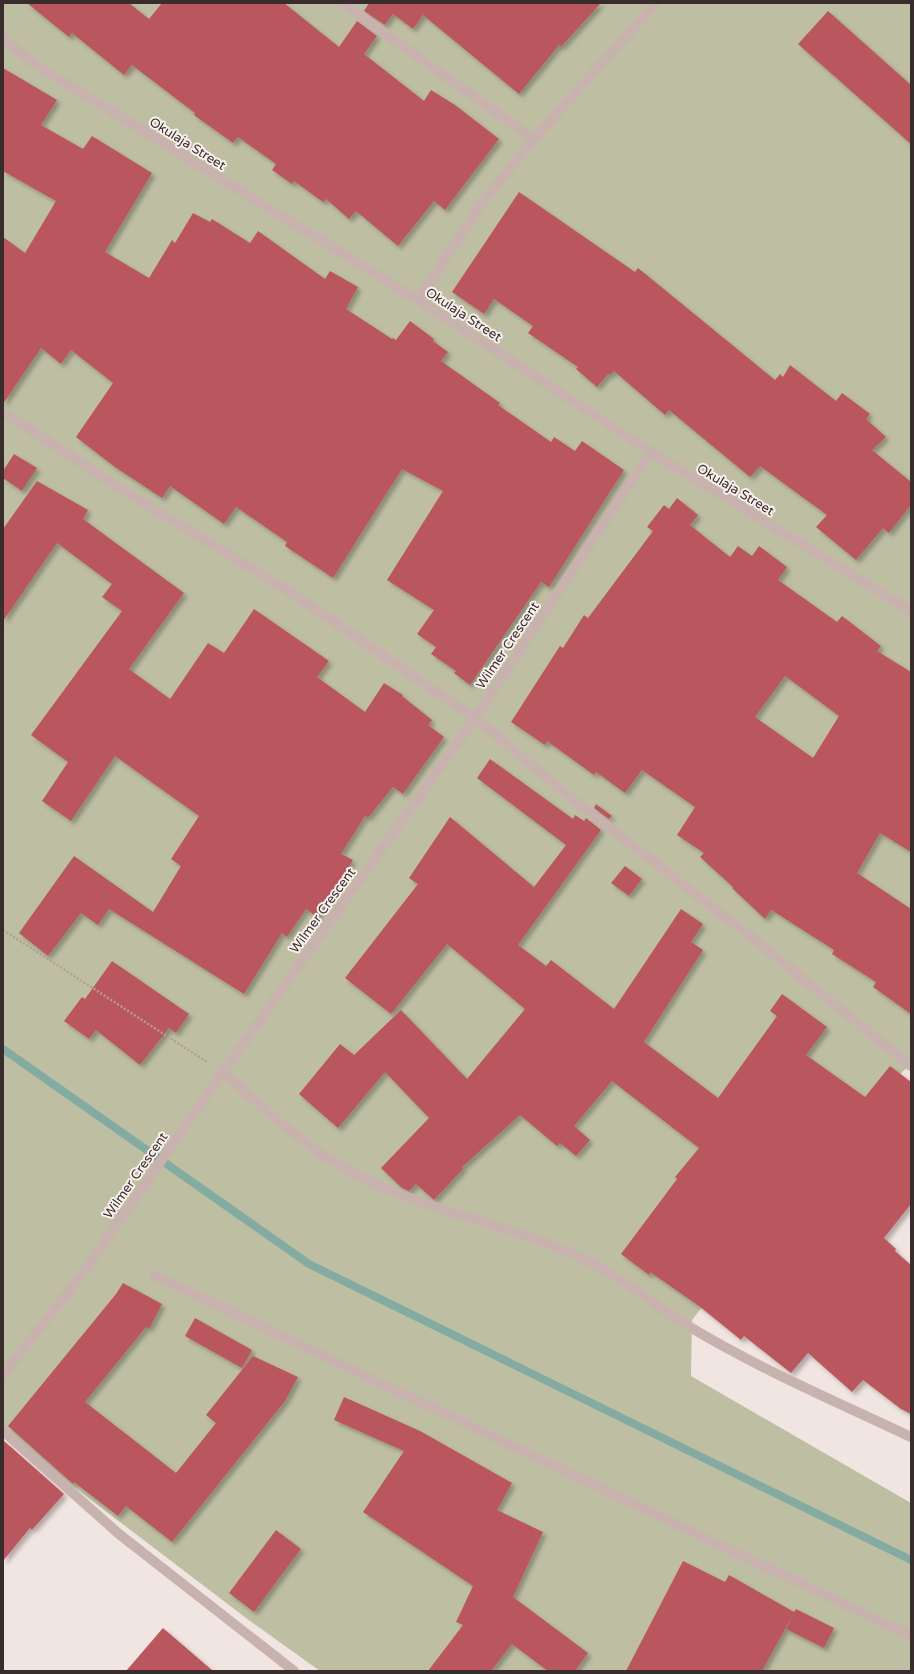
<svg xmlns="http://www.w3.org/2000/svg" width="914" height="1674" font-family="'Varela Round',sans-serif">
<defs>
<filter id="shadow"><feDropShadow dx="3.5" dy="3.5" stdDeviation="2" flood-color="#0004"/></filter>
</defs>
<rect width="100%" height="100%" fill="#f1e5e1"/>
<path fill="#bebfa2" d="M3,3H911V1064L840,1130L692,1320L691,1376L911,1503V1671H320L250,1621L3,1433Z"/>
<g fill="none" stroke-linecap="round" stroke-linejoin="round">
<path stroke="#83aba1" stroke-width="8" d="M3,1049L309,1264L911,1560"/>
</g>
<g fill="#ba575d" fill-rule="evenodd" filter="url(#shadow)">
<path d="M27,3H129L149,19L162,3H284L339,47L357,21L377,36L364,54L424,101L431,90L455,105L499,139L445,210L434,201L398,246L356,211L349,219L326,199L323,202L294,181L292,184L272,170L276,164L238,137L233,143L194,115L195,113L132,65L124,75L72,33L69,37Z"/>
<path d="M369,3H601L561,47L559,45L519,94L423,15L413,29L393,14L385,25L364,11Z"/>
<path d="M828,11L911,85V144L798,44Z"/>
<path d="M3,68L57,100L41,125L83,149L92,136L152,173L105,252L149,278L172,240L175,243L193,213L210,222L212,219L250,243L258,231L325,279L330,271L358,287L346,309L392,339L393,338L396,340L410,321L434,339L433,341L448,352L441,361L500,403L498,405L551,442L554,437L575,451L582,441L624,470L549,587L541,582L470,685L454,673L456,671L431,654L436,647L417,634L434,610L387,580L443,491L402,469L333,578L285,546L287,542L236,507L224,524L170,486L162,498L115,467L76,437L113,383L71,350L61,364L41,348L3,404V237L25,253L56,201L3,171Z"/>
<path d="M519,192L635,272L638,268L775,380L780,374L783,377L790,365L836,401L842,393L870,414L866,419L886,437L872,450L911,482V505L889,533L883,528L856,560L816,527L827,515L760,466L750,477L669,410L665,415L614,371L610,375L608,374L597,387L576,369L578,367L528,333L533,326L494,299L484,314L452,292Z"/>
<path d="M14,454L37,468L22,491L3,478V471Z"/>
<path d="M37,481L88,510L83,519L184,593L129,669L170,699L208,643L224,653L254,609L329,661L317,677L365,712L384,683L403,695L402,696L432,720L428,725L444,737L403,794L393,787L368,818L365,816L341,854L353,860L317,917L306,909L287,937L282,933L244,994L109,909L98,925L81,913L48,956L19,933L74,856L153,912L181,866L171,859L199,816L115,756L71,821L42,801L68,762L31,735L122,611L102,597L112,584L57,543L3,621V529Z"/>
<path d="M677,498L698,515L690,525L730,557L738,546L752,556L759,546L787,567L778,580L837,622L842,616L881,646L877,651L911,672V852L880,833L857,873L911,909V1014L873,987L876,982L832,954L834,950L773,911L771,910L765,919L732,888L733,887L700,857L704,853L677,835L695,807L642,770L625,793L596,772L594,775L547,741L545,745L511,722L560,646L563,648L584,615L588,618L653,531L647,527L664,505L669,509ZM785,676L839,716L813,758L755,717Z"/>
<path d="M490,759L573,819L575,815L584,821L586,818L601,830L518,945L546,966L551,960L614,1009L681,909L703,924L691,942L703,950L644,1042L718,1098L777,1016L770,1011L782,994L827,1027L806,1055L865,1097L890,1066L911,1082V1204L884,1238L896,1249L895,1251L911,1265V1414L901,1409L863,1380L852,1392L808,1353L791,1373L744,1336L741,1340L699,1306L650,1272L649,1275L621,1254L677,1179L675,1177L699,1148L612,1081L574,1126L590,1140L576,1156L560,1143L557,1146L520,1115L462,1167L463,1169L434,1200L416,1184L409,1191L402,1188L381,1168L429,1118L385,1072L338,1128L299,1094L340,1044L354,1055L401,1010L467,1079L525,1009L447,944L391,1014L345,978L418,884L409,878L450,817L534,887L566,845L477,778Z"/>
<path d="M596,804L612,816L609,819L594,808Z"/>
<path d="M625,866L642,879L629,896L611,883Z"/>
<path d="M112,961L189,1014L176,1033L169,1028L140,1065L96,1030L89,1039L64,1021L82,997L85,999Z"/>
<path d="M123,1283L162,1304L149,1329L146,1327L85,1402L176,1473L216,1423L206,1415L253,1356L298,1377L285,1401L172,1542L126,1506L118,1516L74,1482L73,1484L8,1426L116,1294Z"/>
<path d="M195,1318L252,1350L242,1368L185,1336Z"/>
<path d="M344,1397L420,1431L512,1483L497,1510L543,1532L513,1597L588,1653L575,1671H548L512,1644L491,1671H428L463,1625L456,1622L473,1586L363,1512L404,1451L334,1420Z"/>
<path d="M3,1440L64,1494L32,1530L30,1528L3,1561Z"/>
<path d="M276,1530L301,1549L254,1612L229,1593Z"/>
<path d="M683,1561L725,1582L729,1575L794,1612L796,1609L834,1628L824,1648L786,1629L794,1613L762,1671H626Z"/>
<path d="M163,1628L213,1671H126Z"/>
</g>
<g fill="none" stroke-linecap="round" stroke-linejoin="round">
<path stroke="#b49c98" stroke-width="2.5" stroke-dasharray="2 2" stroke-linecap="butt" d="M3,930L207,1062"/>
<g stroke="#c8b2ae" stroke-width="10">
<path d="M342,3L534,139"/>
<path d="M3,38L33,63L418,300L651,452L911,611"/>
<path d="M418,300L485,199L534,139L656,3"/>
<path d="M3,412L121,489L287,590L475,718L581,806L754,939L911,1066"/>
<path d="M223,1072C264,1109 307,1149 357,1175C432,1214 518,1225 593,1264C626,1280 654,1305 685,1324C757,1368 835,1401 911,1437"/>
<path d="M154,1275L911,1636"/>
<path d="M3,1375L83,1273L223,1072L419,797L475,718L651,452"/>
<path d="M3,1431L119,1534L294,1671"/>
</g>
</g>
<g text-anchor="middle" stroke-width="4" stroke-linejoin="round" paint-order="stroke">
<g font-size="13" fill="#382c2c" stroke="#f9f0ee">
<text transform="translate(188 143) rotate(32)" y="5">Okulaja Street</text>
<text transform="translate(464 314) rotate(33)" y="5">Okulaja Street</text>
<text transform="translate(736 489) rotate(31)" y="5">Okulaja Street</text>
<text transform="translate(507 645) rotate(-56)" y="5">Wilmer Crescent</text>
<text transform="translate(322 910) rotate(-54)" y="5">Wilmer Crescent</text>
<text transform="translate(135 1175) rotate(-55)" y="5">Wilmer Crescent</text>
</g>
</g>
<rect width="914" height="1674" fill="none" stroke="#382c2c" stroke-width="8"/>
</svg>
